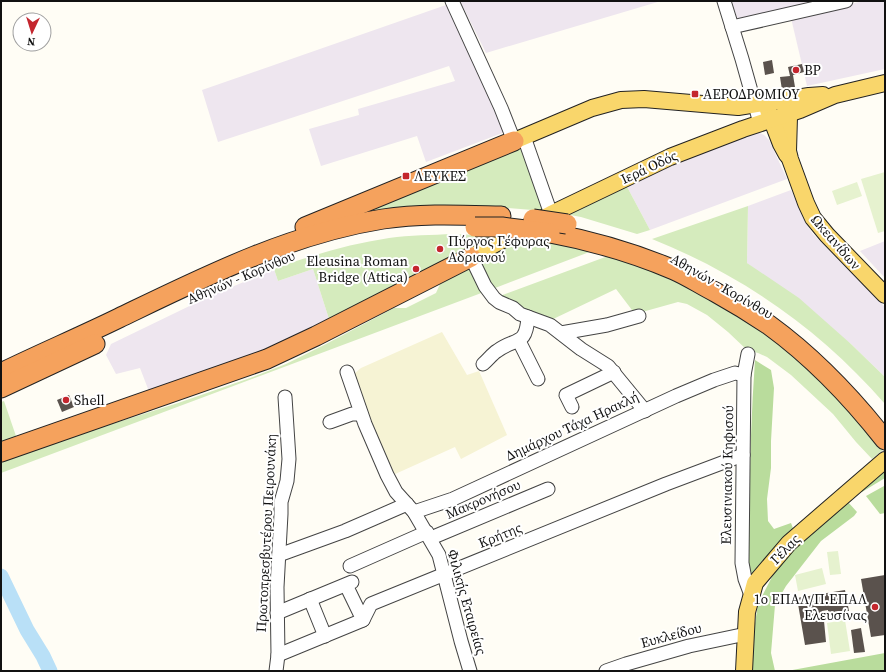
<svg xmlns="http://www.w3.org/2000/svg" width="886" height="672" font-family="'Source Serif 4',serif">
<rect width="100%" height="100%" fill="#fffdf5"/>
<g fill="#eee6ef">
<path d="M460,1H661L486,53Z"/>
<path d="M732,1H820L737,19Z"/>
<path d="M863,1H885V69L807,86L791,18Z"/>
<path d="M446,5L472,58L505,132L426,162L417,136L321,166L309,129L359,115L358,109L455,81L449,66L218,142L202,90Z"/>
<path d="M756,131L764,135L769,140L787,179L650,230L625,183Z"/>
<path d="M791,190L805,222L813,234L885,307V377L851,344L747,263L748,206Z"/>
<path d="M885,241V278L860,251Z"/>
<path d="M274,269L278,281L313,269L330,322L296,340L150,394L140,368L116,374L106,355L111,344L206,298Z"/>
</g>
<path fill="#f6f3d4" d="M442,332L467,375L479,371L507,435L461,459L455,447L393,475L366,417L354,374L361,368Z"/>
<g fill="#d5ebbd">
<path d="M523,145L545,211L481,206H454L335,221Z"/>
<path d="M625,183L650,230L637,234L581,217L565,214Z"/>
<path d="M748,206L747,263L799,298L851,344L885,377V404C821,330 742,275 652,239Z"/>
<path d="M453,234L499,236L330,322L313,269L278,281L274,269C312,255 349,244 389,238C410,235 432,235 453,234Z"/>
<path d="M525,239L561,244L592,251L490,290L478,263Z"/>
<path d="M608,256L659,273L690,287L722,303L807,364L884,449L872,459L856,442L833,414L791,375L767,357L758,353L747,350L728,332L707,315L687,304L678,302L635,314L616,289L549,321L497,297Z"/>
<path d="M470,268L484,292L1,473V456L24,452L178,403L250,378L286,364L326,344L394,308H406L436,293L440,284Z"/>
<path d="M4,401L17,439L1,444V402Z"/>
</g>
<g fill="#b9dc9c">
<path d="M755,360L771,370L774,388L771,441V468L767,499L768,521L774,529L791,523L794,531L768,556L750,579L749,570C749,500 750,430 755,360Z"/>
<path d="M885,467V478L862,492L859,487Z"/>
<path d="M884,486L885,513L880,514L866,496Z"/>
<path d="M847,501L857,512L854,516L821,541L786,586L775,605L771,653L775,671H752V643L758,604L774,573L800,543Z"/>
<path d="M885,653V671H787Z"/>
</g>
<g fill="#e6f2cf">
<path d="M885,172V231L878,233L861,179Z"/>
<path d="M857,182L862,196L837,205L832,191Z"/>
<path d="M838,551L841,574L830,575L827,552Z"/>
<path d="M822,568L826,584L798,591L795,575Z"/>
<path d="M845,620L850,651L831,654L827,623Z"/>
</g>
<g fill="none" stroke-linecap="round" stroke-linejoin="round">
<path stroke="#b9e0f7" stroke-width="15" d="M1,576L27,630L43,656L50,671"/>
</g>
<g fill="#5a524d">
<path d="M772,60L774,73L765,75L763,62Z"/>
<path d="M802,64L804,72L793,75L795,87L782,90L780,77L790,76L788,67Z"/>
<path d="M69,395L74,407L62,412L57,400Z"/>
<path d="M885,575V635L871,637L861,579Z"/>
<path d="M845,590L849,611L828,614V610L822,611V615H819L820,622L824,621L826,642L805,645L797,598Z"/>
<path d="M861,628L865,652L854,653L851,630Z"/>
</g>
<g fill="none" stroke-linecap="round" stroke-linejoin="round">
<g stroke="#444" stroke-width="15">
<g id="minor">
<path d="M452,1L501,108L514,141"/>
<path d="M724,1L742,59L760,123"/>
<path d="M732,27L846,1"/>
<path d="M524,137L551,214"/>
<path d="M471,257L485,286L494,298L499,302L513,308L520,314L550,325L581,349L608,366L645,411"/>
<path d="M561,333L607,325L639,316"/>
<path d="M519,341L538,379"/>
<path d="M748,354L744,375L742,563L745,579L751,595"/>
<path d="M483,364C488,360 492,354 497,351C516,337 526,347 528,317"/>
<path d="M347,372L365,424L387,475L396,492L414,512L439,555L461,641L470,671"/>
<path d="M572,407L566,395L614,372"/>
<path d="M330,422L352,414H361"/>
<path d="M414,512L453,499L676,396L714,380L735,373L744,375"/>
<path d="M431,538L548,489"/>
<path d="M279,555L345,531L407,504"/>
<path d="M350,566L427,532"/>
<path d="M346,585L363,620"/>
<path d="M310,599L325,636"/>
<path d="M277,613L352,582"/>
<path d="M278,655L363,620L371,604L666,484L743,455"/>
<path d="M276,671L278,655L277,587L281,514V502L287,481L289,459L285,397"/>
<path d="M606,671L626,664L689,646L746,634"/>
</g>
</g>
<g stroke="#222" stroke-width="18">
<g id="major">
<path d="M785,104L789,117L788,151L790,159L806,203L813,218L827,235L885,295"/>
<path d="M768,110L781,144L787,155"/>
<path d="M514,141L592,108L621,100L644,99L738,107L809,96L823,95"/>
<path d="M471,257L551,214L670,157L743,129L800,110L835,95L885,83"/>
<path d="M744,671L747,612L755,583L789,543L885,460"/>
</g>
</g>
<g stroke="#222" stroke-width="21">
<g id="highway">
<path d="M305,227L514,141"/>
<path d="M550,233C593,241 634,253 674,270C688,276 701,285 715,292C733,302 751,313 769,325C813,357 852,398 885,440"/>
<path d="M1,373C40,354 80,337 119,318C204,277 289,234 383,219C422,213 461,215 501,216"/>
<path d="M1,388L95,344"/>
<path d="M1,452L267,359L316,336L471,257"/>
</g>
</g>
<use href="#minor" stroke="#fff" stroke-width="13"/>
<use href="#major" stroke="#f9d66b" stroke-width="16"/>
<use href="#highway" stroke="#f5a25d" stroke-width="19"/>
<g stroke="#222" stroke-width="21" stroke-linecap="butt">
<g id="highway-bridge">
<path d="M533,219L567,224"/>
<path d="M475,227H502L550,233"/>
</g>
</g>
<use href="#highway-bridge" stroke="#f5a25d" stroke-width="19"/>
</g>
<g fill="#c4262e" stroke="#fff" stroke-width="1.5">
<circle cx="796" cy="70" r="4"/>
<rect x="691" y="90" width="8" height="8" rx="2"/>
<rect x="402" y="172" width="8" height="8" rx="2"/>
<circle cx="440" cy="249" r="4"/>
<circle cx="416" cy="269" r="4"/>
<circle cx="66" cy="400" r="4"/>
<circle cx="875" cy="607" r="4"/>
</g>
<g text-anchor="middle" stroke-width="4" stroke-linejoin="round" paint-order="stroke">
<g font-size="14" fill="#111" stroke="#fff" text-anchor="start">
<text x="804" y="75">BP</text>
<text x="703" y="99">ΑΕΡΟΔΡΟΜΙΟΥ</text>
<text x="414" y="181">ΛΕΥΚΕΣ</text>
<text x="448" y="246">Πύργος Γέφυρας<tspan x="448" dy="16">Αδριανού</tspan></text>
<text x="408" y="266" text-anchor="end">Eleusina Roman<tspan x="408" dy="16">Bridge (Attica)</tspan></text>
<text x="74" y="405">Shell</text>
<text x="867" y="604" text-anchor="end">1ο ΕΠΑΛ/Π.ΕΠΑΛ<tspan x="867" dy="16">Ελευσίνας</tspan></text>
</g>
<g font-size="14" fill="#111" stroke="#fff">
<text transform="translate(649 167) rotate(-25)" y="5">Ιερά Οδός</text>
<text transform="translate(836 242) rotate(49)" y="5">Ωκεανίδων</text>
<text transform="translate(241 277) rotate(-23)" y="5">Αθηνών - Κορίνθου</text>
<text transform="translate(722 286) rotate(30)" y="5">Αθηνών - Κορίνθου</text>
<text transform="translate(572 426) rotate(-25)" y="5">Δημάρχου Τάχα Ηρακλή</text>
<text transform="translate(727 475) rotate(-89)" y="5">Ελευσινιακού Κηφισού</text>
<text transform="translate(483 499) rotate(-23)" y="5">Μακρονήσου</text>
<text transform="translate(266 533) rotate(-87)" y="5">Πρωτοπρεσβυτέρου Πειρουνάκη</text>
<text transform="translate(500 535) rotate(-22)" y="5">Κρήτης</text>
<text transform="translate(785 549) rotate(-46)" y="5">Γέλας</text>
<text transform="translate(467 602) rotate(74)" y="5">Φιλικής Εταιρείας</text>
<text transform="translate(671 635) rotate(-15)" y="5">Ευκλείδου</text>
</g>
</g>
<rect width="886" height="672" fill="none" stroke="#111111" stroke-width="4"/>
<g transform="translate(32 32) rotate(184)"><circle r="19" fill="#ffffff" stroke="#a0a0a0"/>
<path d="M0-3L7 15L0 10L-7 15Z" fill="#c4262e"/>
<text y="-6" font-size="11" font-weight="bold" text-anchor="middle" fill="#111111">N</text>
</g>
</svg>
